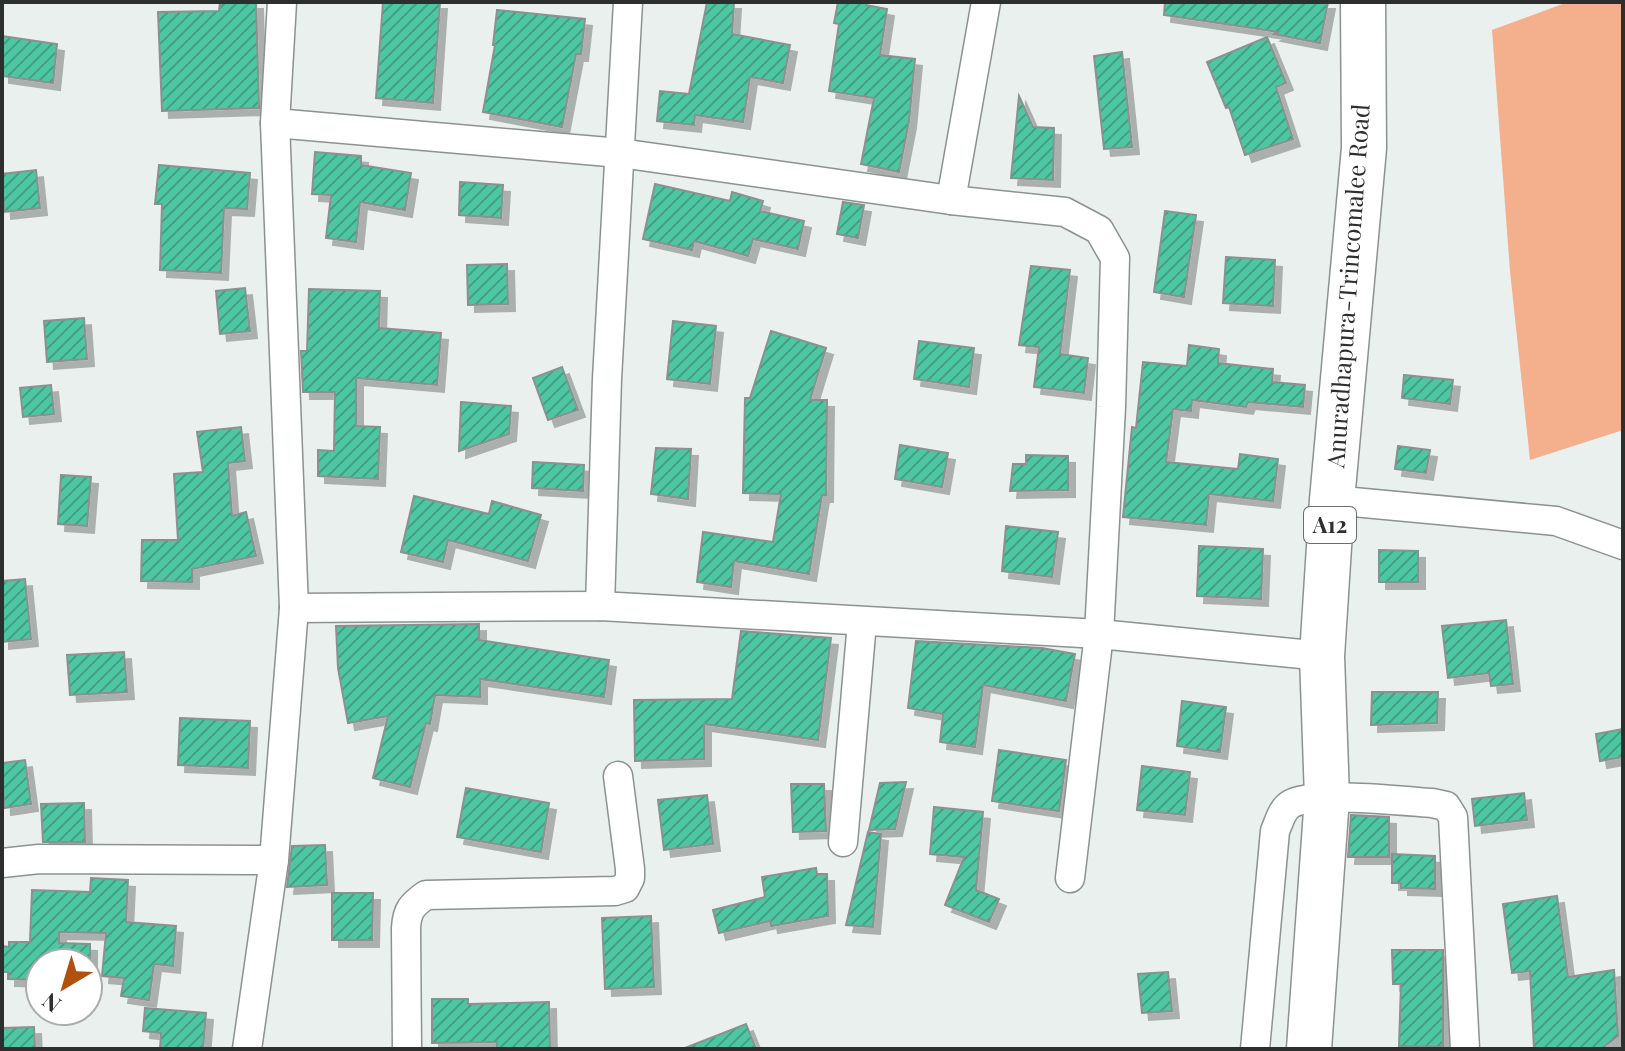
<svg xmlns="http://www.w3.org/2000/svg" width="1625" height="1051" font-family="'Playfair Display',serif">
<defs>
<pattern id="building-hatch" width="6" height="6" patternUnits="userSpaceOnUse" patternTransform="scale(2)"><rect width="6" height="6" fill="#4ec7a1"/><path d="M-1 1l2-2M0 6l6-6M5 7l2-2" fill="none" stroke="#41a284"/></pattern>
<filter id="shadow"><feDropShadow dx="7" dy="7" stdDeviation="0" flood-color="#0004"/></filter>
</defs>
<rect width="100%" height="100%" fill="#e9f0ed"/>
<path fill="#f4af8c" d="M1568,2H1623V430L1530,460L1510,271L1492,30Z"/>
<g fill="url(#building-hatch)" stroke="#8b918f" stroke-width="2" filter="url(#shadow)">
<path d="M220,2H256L259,108L162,111L158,12L219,11Z"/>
<path d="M383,2H440L433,103L376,98Z"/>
<path d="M707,2H734L732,34L790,45L783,83L750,77L743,122L695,115L694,125L657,121L660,91L689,94Z"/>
<path d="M838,2H866V5L887,9L880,55L915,59L909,121L899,172L861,164L874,98L829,91L839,24L834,23Z"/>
<path d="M1165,2H1328L1320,43L1274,34L1278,32L1164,15Z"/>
<path d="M497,10L585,19L581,54H576L562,127L483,112L495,45H493Z"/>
<path d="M2,36L57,44L53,83L2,76Z"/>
<path d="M1267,37L1286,83L1276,87L1293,139L1245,155L1229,107L1226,108L1207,62Z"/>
<path d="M1122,52L1132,147L1104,149L1094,56Z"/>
<path d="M1019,96L1033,127L1054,128L1053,180L1011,178Z"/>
<path d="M315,152L361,156V165L411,173L405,210L360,202L356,242L326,238L331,195L312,194Z"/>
<path d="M159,165L250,173L247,209L224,208L221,273L160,270L162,204H155Z"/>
<path d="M36,170L40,208L4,212L2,174Z"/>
<path d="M460,182L503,185L501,218L459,215Z"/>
<path d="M655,184L730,201L732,192L763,201L760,211L804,221L798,249L753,239L748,256L694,241L692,250L643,239Z"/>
<path d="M843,202L864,205L858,238L837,234Z"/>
<path d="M1165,211L1196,215L1184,297L1154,292Z"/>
<path d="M1226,257L1275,260L1273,306L1223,303Z"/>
<path d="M507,264L508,304L468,305L467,265Z"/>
<path d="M1031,266L1070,270L1060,354L1088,358L1084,393L1034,387L1039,347L1019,345Z"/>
<path d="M245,288L250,331L220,334L216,291Z"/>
<path d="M309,289L380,291L379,328L441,333L437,385L356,378V426L380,427L378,479L318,476V450L334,451L335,392H303L301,351H307Z"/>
<path d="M84,318L87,359L47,362L44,321Z"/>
<path d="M673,321L716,326L710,384L667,379Z"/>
<path d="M771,331L826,348L810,400H827L826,495H822L809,574L734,561L731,587L697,582L703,532L773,542L781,494L743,493L745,398H750Z"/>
<path d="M919,341L974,348L969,387L914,379Z"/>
<path d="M1189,345L1219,349L1218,363L1273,369L1272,382L1305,385L1303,407L1248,402L1246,407L1192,400L1191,411L1173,409L1166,462L1238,469L1240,454L1278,459L1273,501L1209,494L1206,525L1123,517L1132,427L1136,428L1143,362L1187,366Z"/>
<path d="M562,367L578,410L548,420L533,378Z"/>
<path d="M1404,375L1453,380L1450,404L1402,398Z"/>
<path d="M51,385L54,414L23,417L20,388Z"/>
<path d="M461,402L511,406L509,434L459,451Z"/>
<path d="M241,427L245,461L228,463L232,516L246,512L256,556L192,569V582L141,581L142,540H178L174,474L203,472L197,432Z"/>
<path d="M900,445L948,453L942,487L895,479Z"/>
<path d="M1398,446L1430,450L1426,473L1395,469Z"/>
<path d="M656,448L691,449L688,499L651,494Z"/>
<path d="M1026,455L1068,456V490L1010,491L1013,464H1026Z"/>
<path d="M533,462L584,465L583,491L532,488Z"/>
<path d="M61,475L91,477L87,526L58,524Z"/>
<path d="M414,496L489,514L492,501L541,515L528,561L448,540L443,562L401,552Z"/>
<path d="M1006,526L1058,532L1052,577L1002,571Z"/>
<path d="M1199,546L1263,549L1261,599L1197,596Z"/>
<path d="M1379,550L1418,551V582H1379Z"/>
<path d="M25,579L31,639L2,642V581Z"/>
<path d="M1506,620L1513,684L1491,686L1489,673L1448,678L1442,626Z"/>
<path d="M479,624V640L609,660L604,697L480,679V697L435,695L430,724L426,723L410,787L373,778L388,716L348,723L338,668L336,626Z"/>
<path d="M741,631L831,638L818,740L704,724V759L635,761L634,700L732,699Z"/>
<path d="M916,641L1042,648L1075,654L1066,701L983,685L975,747L940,742L943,714L908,708Z"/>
<path d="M124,652L127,692L70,695L67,655Z"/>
<path d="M1372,692H1438L1437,723L1371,725Z"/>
<path d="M1182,701L1226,707L1220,752L1177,746Z"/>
<path d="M180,718L250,721L248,768L178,765Z"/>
<path d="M1623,729V757L1600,761L1596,734Z"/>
<path d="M999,750L1066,760L1059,811L992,801Z"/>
<path d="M25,760L31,804L4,808L2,763Z"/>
<path d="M1142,766L1190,772L1185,815L1137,810Z"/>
<path d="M906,782L895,829L869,830L880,783Z"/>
<path d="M791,784H824L826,831L793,832Z"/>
<path d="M466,788L549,803L541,852L457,837Z"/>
<path d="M1524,793L1527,820L1475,826L1472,799Z"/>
<path d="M707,795L713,844L664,850L658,800Z"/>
<path d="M84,803L85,842H43L41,804Z"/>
<path d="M934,807L983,812L976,890L999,899L989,922L945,905L964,857L930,854Z"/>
<path d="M1351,815L1389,817V857H1348Z"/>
<path d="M868,832L881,834L873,927L846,925Z"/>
<path d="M325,845L327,885L287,887L292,846Z"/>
<path d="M1392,854L1435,856V889L1401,888V883H1392Z"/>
<path d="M816,868L817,874H827L828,916L771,926L770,921L719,933L713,910L765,897L762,877Z"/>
<path d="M91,878L128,880L126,922L176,926L173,966L154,964L149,1000L121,996L124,978L102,976L106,933L59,932V943L90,944V963H40V980L8,979V972H2V946L9,947V942H30L32,890L90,892Z"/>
<path d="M332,893H373L372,940H332Z"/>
<path d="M1557,896L1568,977L1614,970L1618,1036L1601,1049H1534L1530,971L1512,973L1503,904Z"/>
<path d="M651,916L654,987L605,989L602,918Z"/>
<path d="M1392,950H1443V1047L1399,1046L1401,984H1393Z"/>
<path d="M1168,972L1172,1011L1142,1013L1138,974Z"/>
<path d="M432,999H468V1004L549,1002L550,1048L497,1049V1042L432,1043Z"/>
<path d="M145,1008L206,1013L203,1049H160L161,1033L143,1031Z"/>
<path d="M746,1024L756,1049H685V1048Z"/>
<path d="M34,1027L35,1049H2V1028Z"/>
</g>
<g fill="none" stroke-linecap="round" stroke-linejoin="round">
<g stroke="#8c9290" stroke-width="31">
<g id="minor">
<path d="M275,123L620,153L951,200L986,2"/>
<path d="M951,200L1065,212L1099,230L1115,258L1111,407L1099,634L1070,878"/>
<path d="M1332,500L1556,521L1623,545"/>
<path d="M600,606L607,379L628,2"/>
<path d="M294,608L600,606L1099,634L1322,656"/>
<path d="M843,842L862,622"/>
<path d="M2,863L39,859L274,860"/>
<path d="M247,1049L274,860L294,608L275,123L282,2"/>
<path d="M407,1049L406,928C407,910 412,905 426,895L615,891L625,888L630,878V869L618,776"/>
<path d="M1255,1049L1275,831C1279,822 1282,809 1291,804C1311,791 1404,801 1432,803L1446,806L1453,817L1465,1049"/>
</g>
</g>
<g stroke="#8c9290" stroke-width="47">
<path id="trunk" d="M1309,1049L1327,797L1322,656L1332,500L1364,148L1363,2"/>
</g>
<use href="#minor" stroke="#fff" stroke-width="28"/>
<use href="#trunk" stroke="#fff" stroke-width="44"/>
</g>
<g text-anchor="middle" stroke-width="7" stroke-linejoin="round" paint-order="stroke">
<rect fill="#fff" stroke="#6b6d6d" stroke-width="2" x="1304" y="507" width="52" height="36" rx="6"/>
<g font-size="22" font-weight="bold" fill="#2c2f2e">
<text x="1330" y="533">A12</text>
</g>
<g font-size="24" fill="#2c2f2e" stroke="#fff">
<text transform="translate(1349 286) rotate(-86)" y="8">Anuradhapura-Trincomalee Road</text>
</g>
</g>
<rect width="1625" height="1051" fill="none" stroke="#2c2f2e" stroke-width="8"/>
<g transform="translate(64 987) rotate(218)"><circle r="38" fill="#ffffff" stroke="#abacab" stroke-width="2"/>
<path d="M0-6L14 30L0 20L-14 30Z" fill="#b1510d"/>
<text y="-12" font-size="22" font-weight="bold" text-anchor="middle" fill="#2c2f2e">N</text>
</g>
</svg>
